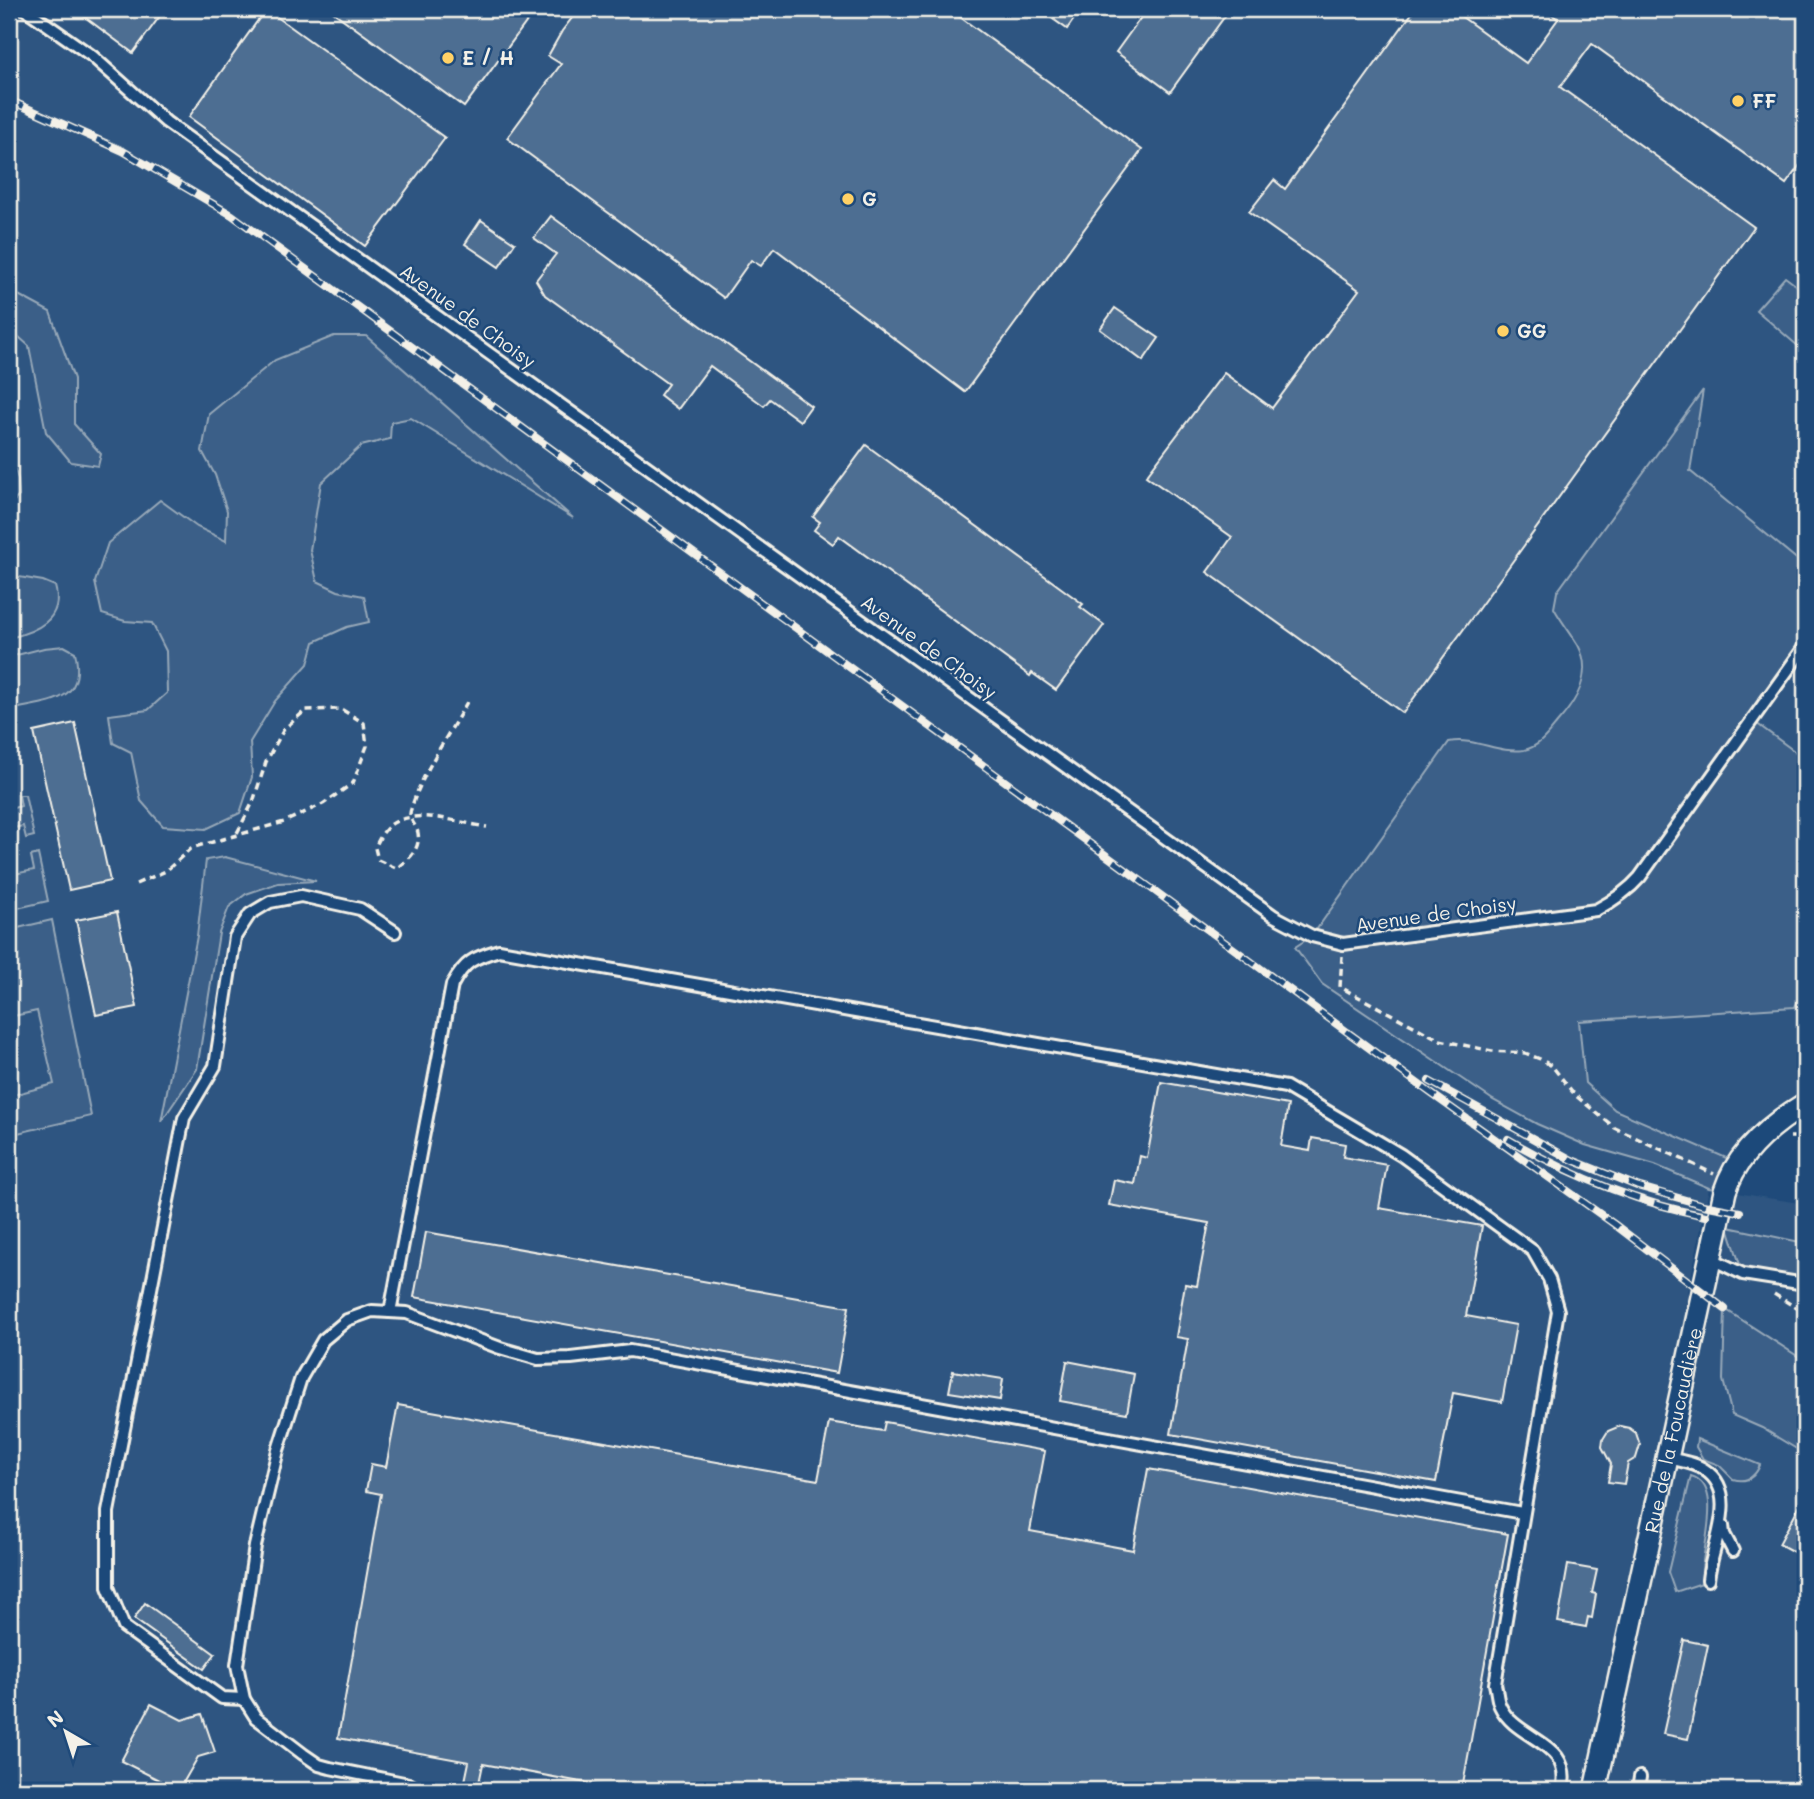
<svg xmlns="http://www.w3.org/2000/svg" width="1814" height="1799" font-family="Mali,sans-serif">
<rect width="100%" height="100%" fill="#1f4a7a"/>
<filter id="ink" filterUnits="userSpaceOnUse"><feTurbulence type="fractalNoise" baseFrequency=".0143" numOctaves="2"/><feDisplacementMap in="SourceGraphic" scale="14" xChannelSelector="R" yChannelSelector="G"/><feConvolveMatrix kernelMatrix="1 2 1 2 8 2 1 2 1" color-interpolation-filters="sRGB"/></filter>
<g filter="url(#ink)">
<path fill="#2d5581" d="M9,9H1805V1104L1738,1163L1615,1110L1584,1083L1579,1021L1493,1100L1537,1124L1585,1145L1655,1165L1709,1188L1688,1293L1704,1294L1725,1191L1805,1204V1790H9Z"/>
<g fill="#3a5f88" stroke="#97a8b8" stroke-width="2">
<path d="M1785,277L1805,292V352L1756,310Z"/>
<path d="M9,290L50,312L74,379V424L101,454L98,466L71,462L46,432L29,346L9,328Z"/>
<path d="M334,336H366L573,518L411,418L391,422L390,439L361,446L321,483L310,550L317,581L338,591L364,596L369,622L347,627L314,642L308,664L275,701L250,742L252,777L240,813L206,829L163,826L141,801L131,752L113,743L109,715L148,710L167,693L166,651L152,623L125,621L102,614L95,582L108,543L160,500L197,527L226,541L227,511L215,475L202,451L209,414L275,360Z"/>
<path d="M1703,390L1690,471L1805,566V647L1752,720L1805,759V985L1795,1007L1579,1021L1585,1083L1615,1110L1738,1163L1725,1191L1709,1188L1655,1165L1585,1145L1537,1124L1493,1100L1322,984L1295,947L1312,936L1449,742C1475,737 1498,754 1524,750C1539,747 1548,734 1557,723C1576,702 1594,674 1578,645C1570,632 1561,621 1554,608L1557,592Z"/>
<path d="M9,453L18,479L19,496L14,501L9,503Z"/>
<path d="M19,577L43,581L55,586C65,620 35,632 9,638V580Z"/>
<path d="M64,646L75,652C87,703 49,701 10,710L9,713V657L44,648Z"/>
<path d="M19,795H25L34,836L26,838L23,826L9,829V809L21,806Z"/>
<path d="M38,854L48,901L9,910V875L34,870L31,856Z"/>
<path d="M225,857L316,881L278,883L246,894L229,907L219,933L197,1069L161,1122L197,936L206,860Z"/>
<path d="M52,920L91,1116L9,1135V1096L54,1084L37,1011L9,1017V965L14,964L9,943V930Z"/>
<path d="M1728,1227L1805,1243V1284L1743,1274Z"/>
<path d="M1725,1309L1805,1361V1454L1762,1428L1732,1415L1723,1380Z"/>
<path d="M1697,1439L1760,1465C1755,1477 1746,1483 1733,1479L1719,1465L1703,1459L1696,1447Z"/>
<path d="M1691,1476C1727,1486 1698,1556 1702,1583L1675,1592L1668,1572Z"/>
</g>
<g fill="#4d6e92" stroke="#f4f1e8" stroke-width="2">
<path d="M74,9H165L133,53Z"/>
<path d="M266,9L445,138L365,246L189,117Z"/>
<path d="M329,9H536L464,107Z"/>
<path d="M579,9H949L1142,150L965,392L774,248L761,266L751,260L724,298L507,138L561,64L548,56L562,31Z"/>
<path d="M1039,9H1081L1067,29Z"/>
<path d="M1147,9H1230L1170,92L1116,52Z"/>
<path d="M1415,9H1451L1526,63L1558,19L1544,9H1805V158L1786,184L1592,44L1560,87L1754,227L1403,713L1207,572L1232,537L1146,476L1224,373L1272,408L1359,290L1249,212L1274,180L1285,189Z"/>
<path d="M551,216L811,406L800,421L770,399L764,406L710,366L678,409L660,395L668,384L545,295L536,280L556,254L534,238Z"/>
<path d="M481,220L515,243L499,267L465,244Z"/>
<path d="M1115,308L1159,338L1143,361L1100,329Z"/>
<path d="M866,445L1083,604L1080,607L1104,625L1056,690L1032,673L1030,676L839,536L833,544L814,530L820,522L813,517Z"/>
<path d="M75,723L110,881L69,890L34,732Z"/>
<path d="M117,912L137,1007L96,1015L76,920Z"/>
<path d="M1161,1082L1288,1105L1281,1146L1310,1151L1312,1138L1345,1144L1343,1157L1387,1165L1379,1208L1482,1226L1466,1316L1516,1325L1502,1402L1453,1393L1436,1482L1171,1434L1188,1339L1176,1337L1185,1284L1197,1286L1209,1223L1109,1205L1114,1180L1135,1184L1140,1156L1147,1158Z"/>
<path d="M426,1232L849,1307L837,1373L414,1297Z"/>
<path d="M1067,1361L1134,1374L1127,1413L1060,1401Z"/>
<path d="M953,1371L1003,1379L1000,1400L949,1392Z"/>
<path d="M398,1405L818,1480L829,1422L883,1431L885,1422L1045,1451L1030,1531L1133,1550L1148,1469L1508,1534L1462,1790H624L483,1764L478,1788L464,1786L469,1762L338,1738L381,1494L366,1491L371,1464L386,1467Z"/>
<path d="M1620,1426L1629,1428L1636,1433L1640,1445L1636,1458L1628,1463L1624,1484L1608,1482L1611,1464L1602,1447L1603,1439L1608,1431Z"/>
<path d="M1805,1495V1558L1779,1544Z"/>
<path d="M1568,1565L1597,1570L1592,1593L1596,1594L1592,1618L1588,1617L1586,1627L1558,1622Z"/>
<path d="M145,1603L215,1654L204,1669L134,1619Z"/>
<path d="M1684,1640L1708,1645L1688,1739L1663,1734Z"/>
<path d="M151,1704L182,1720L202,1714L214,1749L215,1752L198,1757L179,1790L121,1761Z"/>
</g>
<g fill="none" stroke-linecap="round" stroke-linejoin="round">
<g stroke="#f4f1e8" stroke-width="16">
<g id="lane">
<path d="M25,9L92,56L166,122L1274,916L1312,936L1343,944L1596,910C1613,901 1627,892 1640,877L1805,646"/>
<path d="M1712,1259L1743,1274L1805,1284"/>
<path d="M390,1312L452,985C465,961 473,958 499,950L1286,1087L1401,1155L1533,1251L1549,1279L1558,1311L1495,1684C1497,1691 1497,1700 1500,1706C1516,1741 1574,1741 1562,1790"/>
<path d="M1668,1458C1680,1461 1696,1463 1705,1470C1741,1494 1711,1546 1708,1580"/>
<path d="M1723,1525L1724,1534L1733,1551"/>
<path d="M244,1699L222,1698L124,1627L108,1587V1512L184,1118L215,1066L235,937L250,914L270,902L301,896L360,909L395,932"/>
<path d="M419,1790L409,1784L330,1768L319,1765L303,1754L256,1718L244,1699L237,1665L255,1546L278,1450L301,1378L323,1340L347,1320L372,1311L407,1313L500,1348L538,1359L571,1358L630,1351L1522,1513"/>
<path d="M1638,1790L1640,1777"/>
</g>
</g>
<g stroke="#f4f1e8" stroke-width="26">
<g id="street">
<path id="s1" d="M1595,1790L1725,1191C1737,1153 1772,1124 1805,1104"/>
</g>
</g>
<g stroke="#f4f1e8" stroke-width="3.5" stroke-dasharray="7 5" stroke-linecap="butt">
<path d="M467,702C448,736 423,771 411,809C407,820 416,823 418,833C421,849 408,861 396,868L378,860L375,848C379,838 385,827 395,822C421,809 460,823 487,827"/>
<path d="M136,884L166,871L191,848L284,822L323,804L353,783L367,746L364,723L341,709L306,710L284,729L266,762L253,802L236,835"/>
<path d="M1342,956L1340,987L1440,1040L1492,1051L1525,1053L1540,1059L1552,1066L1575,1095L1615,1128L1714,1174"/>
<path d="M1790,1137H1805"/>
<path d="M1774,1294L1805,1313"/>
</g>
<use href="#lane" stroke="#1f4a7a" stroke-width="10"/>
<use href="#street" stroke="#1f4a7a" stroke-width="21"/>
<g stroke="#f4f1e8" stroke-width="8">
<g id="rail">
<path d="M9,100L123,151L232,215L1432,1094L1614,1224L1725,1309"/>
<path d="M1429,1081L1572,1160L1637,1186L1703,1205L1740,1212"/>
<path d="M1508,1139C1568,1174 1637,1203 1706,1216"/>
</g>
</g>
<use href="#rail" stroke="#1f4a7a" stroke-width="5" stroke-dasharray="16" stroke-linecap="butt"/>
</g>
</g>
<g fill="#ffd166" stroke="#1f4a7a" stroke-width="2.5">
<circle cx="448" cy="58" r="7"/>
<circle cx="1738" cy="101" r="7"/>
<circle cx="848" cy="199" r="7"/>
<circle cx="1503" cy="331" r="7"/>
</g>
<g text-anchor="middle" stroke-width="5" stroke-linejoin="round" paint-order="stroke">
<g font-size="19" font-weight="bold" fill="#f4f1e8" stroke="#1f4a7a" text-anchor="start">
<text x="462" y="65">E / H</text>
<text x="1752" y="108">FF</text>
<text x="862" y="206">G</text>
<text x="1517" y="338">GG</text>
</g>
<g font-size="19" fill="#f4f1e8" stroke="#1f4a7a">
<text transform="translate(468 316) rotate(36)" y="7">Avenue de Choisy</text>
<text transform="translate(929 647) rotate(36)" y="7">Avenue de Choisy</text>
<text transform="translate(1436 914) rotate(-8)" y="7">Avenue de Choisy</text>
<text dy="7" stroke="none"><textPath href="#s1" startOffset="368">Rue de la Foucaudière</textPath></text>
</g>
</g>
<rect width="1814" height="1799" fill="none" stroke="#1f4a7a" stroke-width="35"/>
<rect x="18" y="18" width="1779" height="1764" fill="none" stroke="#f4f1e8" stroke-width="2.5" filter="url(#ink)"/>
<g transform="translate(66 1732) rotate(321)" stroke="#1f4a7a" stroke-width="5" paint-order="stroke">
<path d="M0-5L12 26L0 18L-12 26Z" fill="#f4f1e8"/>
<text y="-10" font-size="19" font-weight="bold" text-anchor="middle" fill="#f4f1e8">N</text>
</g>
</svg>
